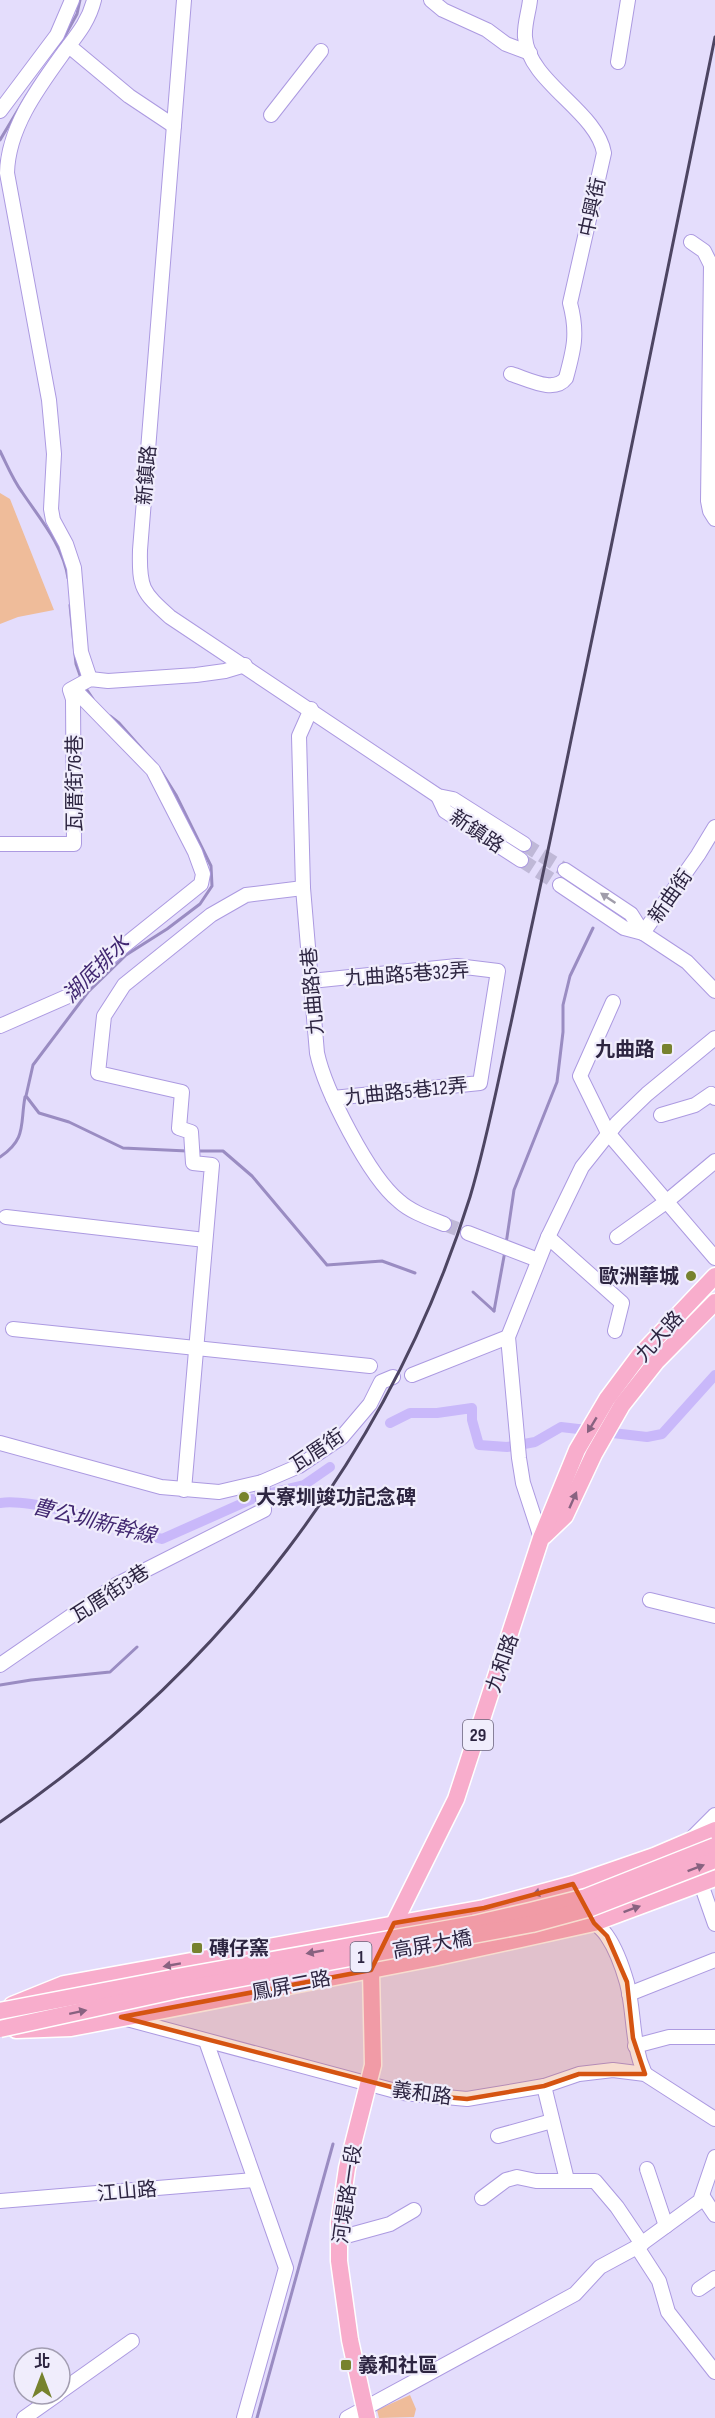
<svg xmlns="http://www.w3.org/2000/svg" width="715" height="2418" font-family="'Sofia Sans Condensed','Noto Sans TC',sans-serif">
<rect width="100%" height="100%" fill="#e4ddfc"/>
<g fill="#efbc9a">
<path d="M0,493L10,499L54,610L18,617L0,624Z"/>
<path d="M410,2395L416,2409L414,2417L379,2418L377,2410Z"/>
</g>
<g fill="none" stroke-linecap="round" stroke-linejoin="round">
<g stroke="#9a8cc2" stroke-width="3">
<path d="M57,50L77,14L80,0"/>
<path d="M0,140L27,95"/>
<path d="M0,451C7,465 13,480 22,492C40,519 63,545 68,578"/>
<path d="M70,605L76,664L81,678"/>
<path d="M85,687L93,699"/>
<path d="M110,716L119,723L149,757"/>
<path d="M161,771L176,795L211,866L212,886L200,904L167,929L126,955L88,992L33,1065L26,1096L39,1113L69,1122L123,1148L187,1151"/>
<path d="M197,1151H223L252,1176L327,1265L382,1261L415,1273"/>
<path d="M0,1157C27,1139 20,1124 25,1097"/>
<path d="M506,1244L514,1190L557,1082L563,1032V1005L570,976L593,928"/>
<path d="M473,1292L494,1311"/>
<path d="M494,1311L505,1251"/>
<path d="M0,1685L31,1680L110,1672L137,1647"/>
<path d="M257,2418L333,2144"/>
</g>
<g stroke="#c9b8fa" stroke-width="10">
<path d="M390,1423L410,1413H437L472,1408V1420L479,1445L507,1447L535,1442L561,1427L647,1437L662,1434L715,1375"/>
<path d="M270,1493L304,1485L330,1467"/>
<path d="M0,1503C35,1497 124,1529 162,1539L252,1499"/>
</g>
<g stroke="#bfb8d7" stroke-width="14" stroke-dasharray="14 7" stroke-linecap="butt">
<path d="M524,844L565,870"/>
<path d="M521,860L560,885"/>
<path d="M444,1224L468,1233"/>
</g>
<g stroke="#ac9ae1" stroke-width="16">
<g id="minor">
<path d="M184,0L140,550C139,588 142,592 170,617L438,796L453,799L524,844"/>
<path d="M431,0L443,10L487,30L506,44L530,53"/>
<path d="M69,46L129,96L174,126"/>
<path d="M618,62L628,0"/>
<path d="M0,111L57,35L72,0"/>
<path d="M271,115L321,51"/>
<path d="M691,242L704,251L711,265L708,501L710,511L715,519"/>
<path d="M511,374C528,379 554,394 566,378C574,349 578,333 570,303L604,153C597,111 528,82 525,37C524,25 529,11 530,0"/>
<path d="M90,679L81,652L74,568L66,544L53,520L51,509L54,454L49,400L7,173C8,128 38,88 64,52C77,35 89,21 94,0"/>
<path d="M311,709L299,736L303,888L317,1053C325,1090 369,1177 399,1201C411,1212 429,1218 444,1224"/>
<path d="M438,796L445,811L521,860"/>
<path d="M0,844H74L73,699L70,690L90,679L108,681L196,675L225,671L245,665"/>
<path d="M565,870L631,914L643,933"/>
<path d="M560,885L624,928L643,933L687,962L715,991"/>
<path d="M643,933L698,855L715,827"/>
<path d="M311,981L457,966L498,971L480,1083L333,1098"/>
<path d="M613,1002L580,1076L608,1133L715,1258"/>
<path d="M0,1026L73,994L95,969L201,884L203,874L195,852L153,770L74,689"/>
<path d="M661,1115L695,1105L711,1094L715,1098"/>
<path d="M6,1217L205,1240"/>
<path d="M468,1233L538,1260"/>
<path d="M548,1237L622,1303L615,1331"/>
<path d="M617,1237L666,1202L715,1161"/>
<path d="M13,1329L370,1366"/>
<path d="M412,1375L508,1337"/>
<path d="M0,1443L161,1487L219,1492L262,1482L299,1466L342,1437L370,1404L381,1382L393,1377"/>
<path d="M184,1490L212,1165L193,1163L191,1132L179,1128L182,1092L98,1073L104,1016L124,985L211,915L246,895L303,888"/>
<path d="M541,1538L523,1483L519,1458L508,1337L548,1237L582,1167L617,1123L647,1094L715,1038"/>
<path d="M650,1600L715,1616"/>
<path d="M0,1665L116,1585L264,1510L262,1482"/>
<path d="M693,1837L715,1815"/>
<path d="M701,1884L715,1924"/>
<path d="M589,1915C594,1924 602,1928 607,1936C616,1949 623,1969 627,1983C635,2015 631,2043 645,2074"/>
<path d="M629,1994L715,1960"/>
<path d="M123,2018L403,2093L467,2099L544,2086L579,2074L613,2070L645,2074L715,2119"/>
<path d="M206,2041L286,2268L244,2418"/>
<path d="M635,2046L669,2037H715"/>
<path d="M544,2086L567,2180"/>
<path d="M498,2136L552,2121"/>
<path d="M647,2169L666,2226"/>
<path d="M703,2197L715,2215"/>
<path d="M482,2198L506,2180L517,2177L536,2181H595L617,2207L642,2244"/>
<path d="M0,2201L254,2180"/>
<path d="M339,2238L390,2224L414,2210"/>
<path d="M637,2247L659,2281L668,2312L715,2372"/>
<path d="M699,2289L715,2278"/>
<path d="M60,2392L132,2341"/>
<path d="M24,2418L58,2394"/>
<path d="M347,2418L575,2294L600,2267L637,2247L700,2201L715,2157"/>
</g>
</g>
<g stroke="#fff" stroke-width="19">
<g id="major">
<path d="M544,1536L565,1516L594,1454L622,1405L656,1362L715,1302"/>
<path d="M12,2005L64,1984L484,1908L573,1884L654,1856L715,1830"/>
<path d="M16,2030L71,2028L433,1958L594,1923L715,1878"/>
<path d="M367,2418L350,2340L339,2261V2223L347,2168L373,2065L371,1970L456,1799L541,1538L577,1450L607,1399L639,1356L715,1276"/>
</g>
</g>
<use href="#minor" stroke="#fff" stroke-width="14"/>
<use href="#major" stroke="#f8adcc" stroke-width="16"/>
<path stroke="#4d4562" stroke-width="3" d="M0,1822C220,1672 390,1453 470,1197C487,1140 498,1081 511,1023C531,928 552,834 571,740C620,506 667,272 715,37"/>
<g stroke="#fff" stroke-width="19" stroke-linecap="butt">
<g id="major-bridge">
<path d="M0,2011L177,1977L474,1924L530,1911L586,1897L715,1846"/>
<path d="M0,2029L178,1990L532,1924L591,1908L715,1860"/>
</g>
</g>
<use href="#major-bridge" stroke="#f8adcc" stroke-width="16"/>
</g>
<defs><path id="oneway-solid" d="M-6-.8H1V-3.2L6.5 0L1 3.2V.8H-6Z" transform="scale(1.5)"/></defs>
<use fill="#a09daa" href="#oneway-solid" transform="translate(608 898) rotate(-146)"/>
<g fill="#886280">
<use href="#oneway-solid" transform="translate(592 1425) rotate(121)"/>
<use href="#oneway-solid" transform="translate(573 1500) rotate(-66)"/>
<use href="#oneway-solid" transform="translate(696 1868) rotate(-21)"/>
<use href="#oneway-solid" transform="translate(541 1892) rotate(164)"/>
<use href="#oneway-solid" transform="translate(632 1909) rotate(-20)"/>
<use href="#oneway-solid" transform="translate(315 1952) rotate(170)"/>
<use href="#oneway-solid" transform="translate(172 1965) rotate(170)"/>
<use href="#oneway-solid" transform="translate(78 2012) rotate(-12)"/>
</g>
<path fill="#d55411" fill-opacity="0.2" stroke="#d55411" stroke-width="4.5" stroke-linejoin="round" d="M573,1884L594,1923L607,1936L627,1982L633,2038L645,2074H579L544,2086L467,2099L422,2095L121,2017L371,1970L394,1923L484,1908Z"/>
<g fill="#77822e" stroke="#f0edfc" stroke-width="2">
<rect x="661" y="1043" width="12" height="12" rx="3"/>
<circle cx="691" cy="1276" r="6"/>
<circle cx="244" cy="1497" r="6"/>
<rect x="191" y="1942" width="12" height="12" rx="3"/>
<rect x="340" y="2359" width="12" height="12" rx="3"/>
</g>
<g text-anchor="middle" stroke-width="4.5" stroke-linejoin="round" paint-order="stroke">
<g fill="#f0edfc" stroke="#686179" stroke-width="1.5">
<rect x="463" y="1720" width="30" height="30" rx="4.5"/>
<rect x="350.5" y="1942" width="21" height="30" rx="4.5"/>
</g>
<g font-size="18" font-weight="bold" fill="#2d2541">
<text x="478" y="1741">29</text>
<text x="361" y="1963">1</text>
</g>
<g font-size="20" fill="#2d2541" stroke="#f0edfc">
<text transform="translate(592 207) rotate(-78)" y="7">中興街</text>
<text transform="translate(146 475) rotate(-85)" y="7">新鎮路</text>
<text transform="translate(74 783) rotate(-90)" y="7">瓦厝街76巷</text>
<text transform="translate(477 831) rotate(34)" y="7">新鎮路</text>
<text transform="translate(670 896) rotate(-55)" y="7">新曲街</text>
<text transform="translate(407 974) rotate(-4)" y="7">九曲路5巷32弄</text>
<text transform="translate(312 991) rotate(-95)" y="7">九曲路5巷</text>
<text transform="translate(406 1091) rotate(-6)" y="7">九曲路5巷12弄</text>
<text transform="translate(659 1336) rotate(-48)" y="7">九大路</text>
<text transform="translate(317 1450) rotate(-34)" y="7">瓦厝街</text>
<text transform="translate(110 1593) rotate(-33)" y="7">瓦厝街3巷</text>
<text transform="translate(502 1663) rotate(-71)" y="7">九和路</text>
<text transform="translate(432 1944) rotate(-10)" y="7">高屏大橋</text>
<text transform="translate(291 1985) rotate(-11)" y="7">鳳屏二路</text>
<text transform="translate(422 2093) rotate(8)" y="7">義和路</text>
<text transform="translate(127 2191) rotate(-5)" y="7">江山路</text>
<text transform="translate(347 2194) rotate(-82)" y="7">河堤路一段</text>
</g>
<g font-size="20" font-weight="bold" fill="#2d2541" stroke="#f0edfc" text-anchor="start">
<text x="655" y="1056" text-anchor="end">九曲路</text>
<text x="679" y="1283" text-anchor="end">歐洲華城</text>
<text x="256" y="1504">大寮圳竣功記念碑</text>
<text x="209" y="1955">磚仔窯</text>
<text x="358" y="2372">義和社區</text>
</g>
<g font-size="21" font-style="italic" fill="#412771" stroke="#f0edfc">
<text transform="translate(96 969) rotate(-45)" y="7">湖底排水</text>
<text transform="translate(94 1521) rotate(14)" y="7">曹公圳新幹線</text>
</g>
</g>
<g transform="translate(42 2376)"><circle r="28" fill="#f0edfc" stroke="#a29db1" stroke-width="1.5"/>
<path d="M0-4.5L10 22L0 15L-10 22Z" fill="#77822e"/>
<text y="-9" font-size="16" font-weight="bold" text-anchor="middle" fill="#2d2541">北</text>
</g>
</svg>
